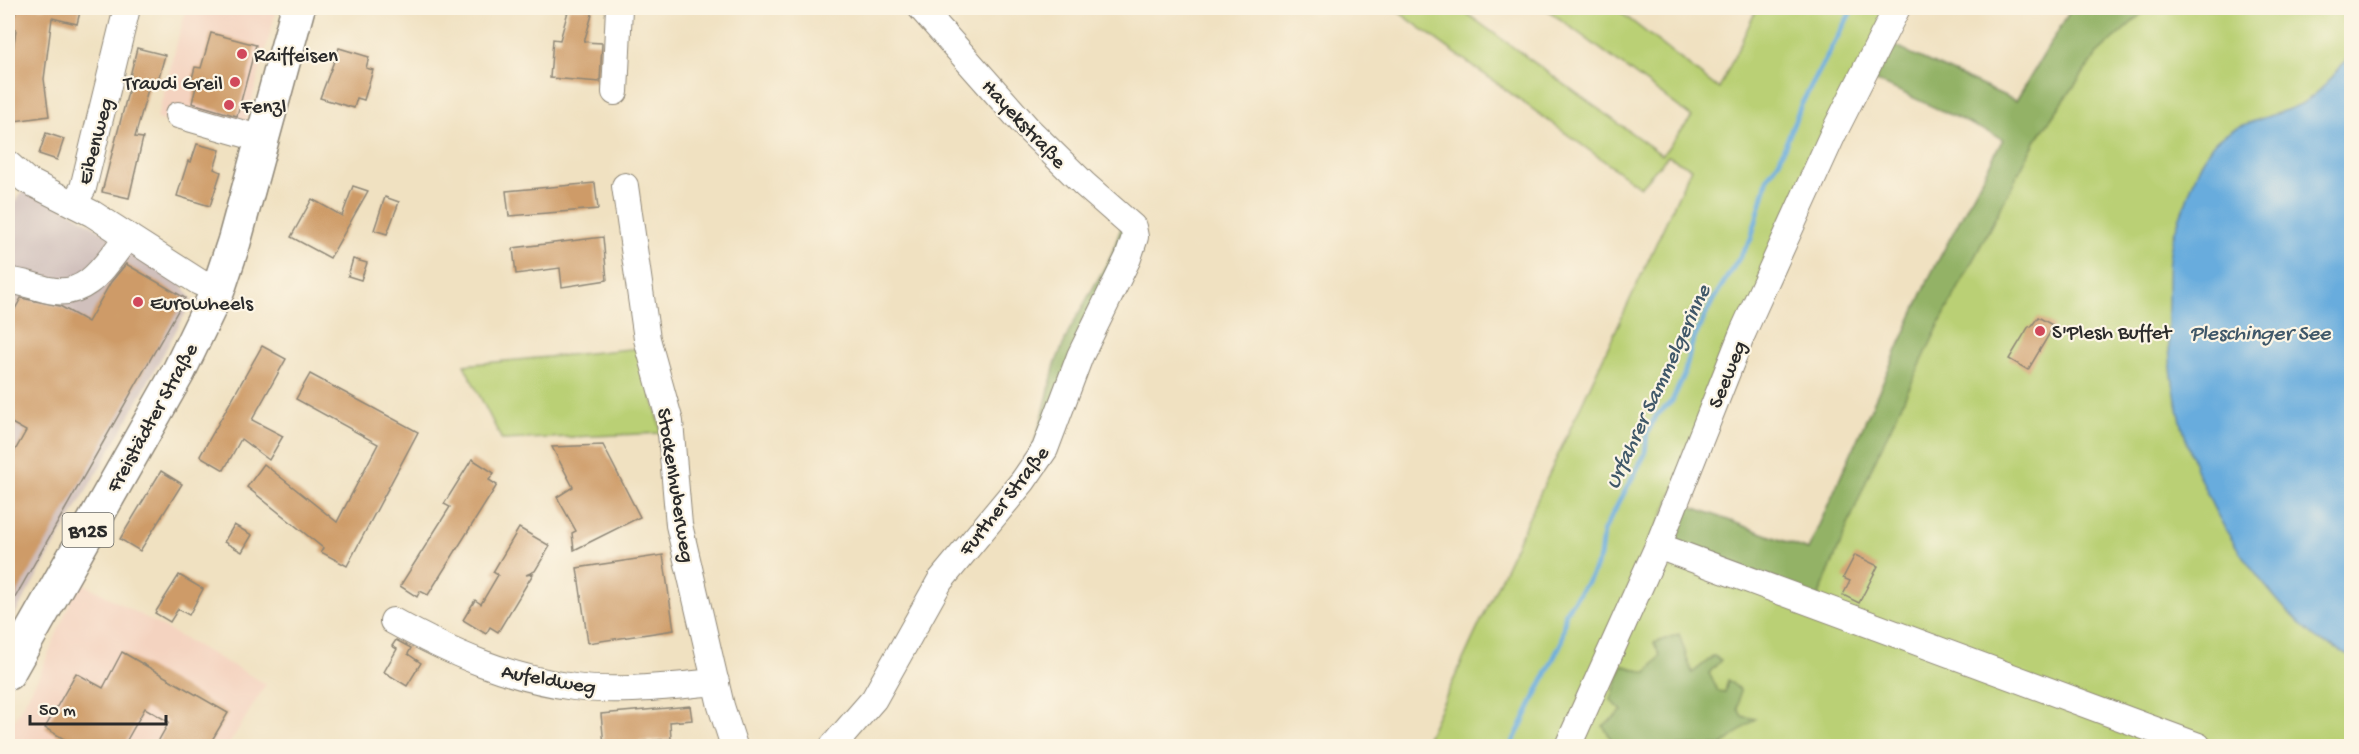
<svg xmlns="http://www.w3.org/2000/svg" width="2359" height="754" font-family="'Gochi Hand',sans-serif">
<rect width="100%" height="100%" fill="#fcf5e5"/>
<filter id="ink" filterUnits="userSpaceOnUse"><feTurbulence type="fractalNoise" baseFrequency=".0167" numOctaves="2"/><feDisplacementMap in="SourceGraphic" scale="12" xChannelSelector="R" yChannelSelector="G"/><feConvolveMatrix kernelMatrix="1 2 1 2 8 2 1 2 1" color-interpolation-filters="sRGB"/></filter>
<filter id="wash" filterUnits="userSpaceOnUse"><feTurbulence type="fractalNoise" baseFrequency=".008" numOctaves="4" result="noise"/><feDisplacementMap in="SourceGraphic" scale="24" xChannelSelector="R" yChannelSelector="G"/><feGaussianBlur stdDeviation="1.35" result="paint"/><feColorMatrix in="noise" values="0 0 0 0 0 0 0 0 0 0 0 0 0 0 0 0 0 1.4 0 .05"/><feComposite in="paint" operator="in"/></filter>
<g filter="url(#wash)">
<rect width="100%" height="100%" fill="#f0e1c1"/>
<g fill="#f4d3c0">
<path d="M186,8H277L241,140L157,119Z"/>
<path d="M79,581L266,684L228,746H8V731L39,676Z"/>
</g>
<path fill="#d0c0bc" d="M24,190L70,211L180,280L192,301L128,419L8,626V211Z"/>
<g fill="#bad074" stroke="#727e50" stroke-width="1.5">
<path d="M1393,8H1459L1662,155L1692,117L1545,8H1615L1719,89L1757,8H1889L1560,746H1423L1691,168L1668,156L1640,187Z"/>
<path d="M2075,8H2351V746H1577L1681,503L1808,550L1930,276L2003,139L1885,42L2016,101L2070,11Z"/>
<path d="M640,348L662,433L502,440L464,365Z"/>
</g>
<g fill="#93b266" stroke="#5f6e48" stroke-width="1.5">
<path d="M2075,8H2148L2097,54L2036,140L1940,323L1872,467L1818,598L1670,542L1685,504L1808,550L1930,276L2003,139L1868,77L1885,42L2016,101L2070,11Z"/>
<path d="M1122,226L1127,236L1026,468L1042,419L1055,364L1070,329L1111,256Z"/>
<path d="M1679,634L1692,673L1714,656L1721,660L1709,673L1718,691L1725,692L1728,680L1740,690L1738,709L1742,716L1755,719L1721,746H1612L1613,742L1603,726L1622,711L1611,700L1622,665L1647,673L1660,656L1654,643Z"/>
</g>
<path fill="#68acdd" stroke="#4a6c84" stroke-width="1.5" d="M2351,52V658C2340,647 2324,646 2313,636C2291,617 2269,591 2252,569C2193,491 2165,397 2168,301C2168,282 2167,260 2172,242C2175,227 2182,213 2187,199C2194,180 2200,162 2212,145C2226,125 2277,116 2301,104C2321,93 2339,70 2351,52Z"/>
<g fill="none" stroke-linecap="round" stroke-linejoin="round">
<path stroke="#68acdd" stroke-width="5" d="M1511,746L1561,643L1566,611L1591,577L1600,557L1603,532L1645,454L1647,433L1656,416L1672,401L1684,375L1692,343L1713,300L1751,239L1768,177L1779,161L1801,105L1853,8"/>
</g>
<g id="blocks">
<g fill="#ce9b67">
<path d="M17,8H81L77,24L52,18L44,79L49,116L15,121L9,78L16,29L11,28Z"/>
<path d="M569,8H594L584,42L602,43L600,82L550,78L553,39L560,40Z"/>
<path d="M211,33L256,45L237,116L192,103L196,87L190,86L195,67L201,68Z"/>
<path d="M137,48L165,55L157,84L150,82L135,137L143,138L129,198L102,192L132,77L130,76Z"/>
<path d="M339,48L369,57L366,68L373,70L364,100L357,98L354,108L320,98Z"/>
<path d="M46,133L64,139L57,160L39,154Z"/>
<path d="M197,144L220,150L214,169L221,172L210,206L177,196L188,161L191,162Z"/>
<path d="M595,183L598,209L509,216L506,191Z"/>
<path d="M353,186L368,191L330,258L291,237L312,199L342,216Z"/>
<path d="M385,197L399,202L387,234L374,230Z"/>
<path d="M603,237L607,280L562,287L560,268L516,274L513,248Z"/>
<path d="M353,259L367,263L361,280L348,276Z"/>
<path d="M126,264L185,298L8,610V463L26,431L8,421V322L21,298L60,306L88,322L111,282Z"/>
<path d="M2038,317L2054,326L2028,370L2009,359L2029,326L2031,327Z"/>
<path d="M262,346L286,359L252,420L283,436L269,460L241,439L224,470L200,456Z"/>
<path d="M310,374L418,432L347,566L321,552L323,548L247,487L264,464L337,522L378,444L296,399Z"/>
<path d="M603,445L640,517L574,550L572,533L576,531L557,497L573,487L552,447Z"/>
<path d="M472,459L494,473L489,480L497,485L428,595L420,591L417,597L400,586L450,507L444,504Z"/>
<path d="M161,471L182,484L140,551L120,539Z"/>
<path d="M234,525L252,535L242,552L224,542Z"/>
<path d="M519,528L550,546L535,571L526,575L533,574L498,632L490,627L486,634L463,620L475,600L481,604L498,575L493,572Z"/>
<path d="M663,555L674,630L588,643L577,568Z"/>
<path d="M1855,555L1878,566L1859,603L1843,595L1850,581L1843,578Z"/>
<path d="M179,575L203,589L189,615L178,609L170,622L155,613Z"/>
<path d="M396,640L411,648L408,654L421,663L407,686L384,672L397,649L392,646Z"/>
<path d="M122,652L228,713L208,747H155L169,722L145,708L123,747H78L45,728L76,673L103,688Z"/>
<path d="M690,706L692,720L670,722L671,739L604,745L601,714Z"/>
</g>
</g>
</g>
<g filter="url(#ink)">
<use href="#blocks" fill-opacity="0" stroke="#8e8676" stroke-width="1.5"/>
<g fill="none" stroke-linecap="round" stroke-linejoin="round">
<g stroke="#8e8676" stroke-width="28">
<g id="minor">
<path d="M615,92L619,8"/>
<path d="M178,115L262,139"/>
<path d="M8,164L26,180L93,214L199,282L218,290"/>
<path d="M625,186L647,339L670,422L679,525L721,706L734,746"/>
<path d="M74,204L83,188L127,8"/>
<path d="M8,281C23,281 34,287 49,290C88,299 106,263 128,236"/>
<path d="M1658,546L2198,746"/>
<path d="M393,621C451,653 508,678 574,687C620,693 670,686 716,682"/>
<path d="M833,746L874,699L940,581L1023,481L1045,449L1080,356L1128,258L1135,237L1133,227L1084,184L1029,130L921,8"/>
<path d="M1568,746L1658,546L1743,332L1833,134L1897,8"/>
</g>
</g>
<g stroke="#8e8676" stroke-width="36">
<path id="major" d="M8,673L179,371L218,290L234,242L298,8"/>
</g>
<use href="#minor" stroke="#fff" stroke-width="26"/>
<use href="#major" stroke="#fff" stroke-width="33"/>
</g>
</g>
<g fill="#d1495b" stroke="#fcf5e5" stroke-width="2">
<circle cx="242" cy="54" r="6"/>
<circle cx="235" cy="82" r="6"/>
<circle cx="229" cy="105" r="6"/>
<circle cx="138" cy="302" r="6"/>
<circle cx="2040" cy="331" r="6"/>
</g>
<g text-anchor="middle" stroke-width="4.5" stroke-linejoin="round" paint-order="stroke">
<rect fill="#fcf5e5" stroke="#6a6863" stroke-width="1.5" x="62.5" y="513" width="51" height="34" rx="4.5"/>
<g font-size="20" font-weight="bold" fill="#2b2b2b">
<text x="88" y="537">B125</text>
</g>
<g font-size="21" fill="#2b2b2b" stroke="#fcf5e5" text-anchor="start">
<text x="254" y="61">Raiffeisen</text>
<text x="223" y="89" text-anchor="end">Traudi Greil</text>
<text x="241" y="112">Fenzl</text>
<text x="150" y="309">Eurowheels</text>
<text x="2052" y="338">S'Plesh Buffet</text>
</g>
<g font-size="21" fill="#2b2b2b" stroke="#fcf5e5">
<text transform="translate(1025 123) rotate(47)" y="7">Hayekstraße</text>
<text transform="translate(94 141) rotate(-75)" y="7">Eibenweg</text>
<text transform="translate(1726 374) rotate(-68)" y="7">Seeweg</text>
<text transform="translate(151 417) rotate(-61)" y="7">Freistädter Straße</text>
<text transform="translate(677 485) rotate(81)" y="7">Stockenhuberweg</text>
<text transform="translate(1003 500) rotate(-52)" y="7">Further Straße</text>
<text transform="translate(549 678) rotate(10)" y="7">Aufeldweg</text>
</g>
<g font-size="22" font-style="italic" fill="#405869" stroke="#fcf5e5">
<text x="2260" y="339">Pleschinger See</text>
<text transform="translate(1656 386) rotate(-65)" y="8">Urfahrer Sammelgerinne</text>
</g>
</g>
<rect width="2359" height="754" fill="none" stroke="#fcf5e5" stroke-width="30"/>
<path d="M30 715v9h136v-9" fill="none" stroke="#2b2b2b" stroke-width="3"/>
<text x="39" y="715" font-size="18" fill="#2b2b2b" stroke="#fcf5e5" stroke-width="4.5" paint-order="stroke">50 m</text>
</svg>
